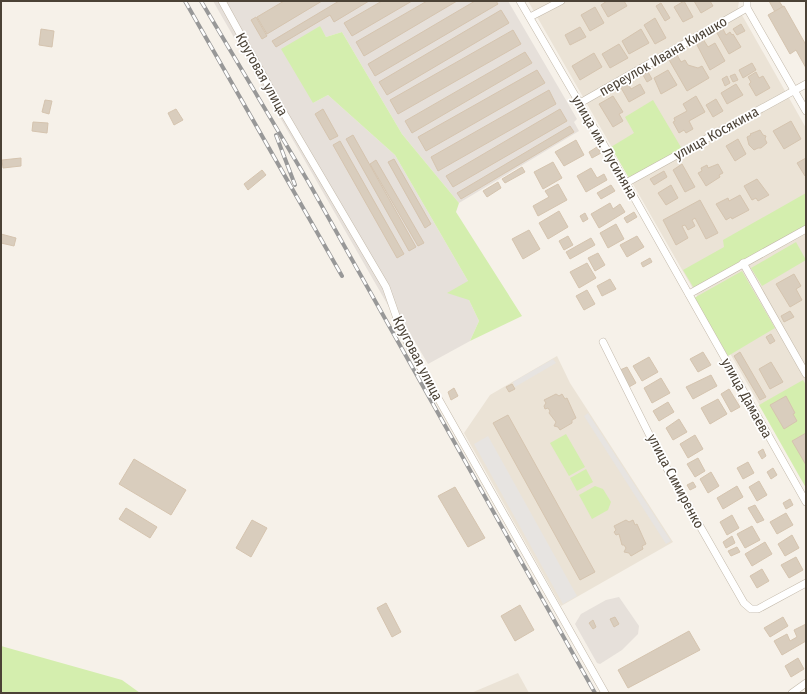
<svg xmlns="http://www.w3.org/2000/svg" width="807" height="694" font-family="'Fira Sans Condensed',sans-serif">
<rect width="100%" height="100%" fill="#f6f1e9"/>
<g fill="#ebe3d6">
<path d="M528,1H739L738,8L806,128V486Z"/>
<path d="M557,356L570,383L673,542L561,606L464,433L490,395Z"/>
<path d="M518,673L529,693H471Z"/>
</g>
<g fill="#e6e0da">
<path d="M213,1H508L577,119L574,122L579,131L459,203L402,134L342,32L326,37L319,26L313,103L328,95L395,155L468,281L469,300L479,321L470,341L428,364L404,323L397,321Z"/>
<path d="M619,597L639,626L638,634L622,650L600,664L597,663L575,624L581,614L606,600Z"/>
</g>
<g fill="#d4eeae">
<path d="M320,26L326,37L342,32L402,134L459,203L456,212L522,316L470,341L479,321L469,300L447,293L468,281L395,155L328,95L313,103L281,49Z"/>
<path d="M653,100L682,149L630,180L611,147L634,133L625,117Z"/>
<path d="M806,193V227L695,290L683,270L724,247L723,240Z"/>
<path d="M796,242L806,260L762,286L751,268Z"/>
<path d="M742,271L775,328L728,356L694,298Z"/>
<path d="M803,380L806,385V488L759,405Z"/>
<path d="M566,434L585,467L569,476L550,443Z"/>
<path d="M586,469L593,482L577,491L570,478Z"/>
<path d="M595,486L603,489L611,502L608,510L592,519L579,495Z"/>
<path d="M1,646L122,680L140,693H1Z"/>
</g>
<g fill="#e7e4e1">
<path d="M553,359L556,363L515,387L513,382Z"/>
<path d="M588,413L671,541L666,544L584,416Z"/>
<path d="M488,436L577,596L563,604L474,444Z"/>
</g>
<g fill="#d9cdbd" stroke="#d5c4af">
<path d="M284,1H322L267,34L257,17Z"/>
<path d="M339,1H369L334,22L330,15L276,47L272,41Z"/>
<path d="M382,1H412L352,36L344,23Z"/>
<path d="M427,1H457L364,56L356,42Z"/>
<path d="M475,1H496L498,4L375,76L368,64Z"/>
<path d="M607,1H624L627,6L608,17L601,5Z"/>
<path d="M684,1L693,17L683,22L674,7Z"/>
<path d="M694,1H710L713,6L701,13Z"/>
<path d="M769,1H779L783,7L775,12Z"/>
<path d="M661,3L670,18L665,21L656,6Z"/>
<path d="M784,6L806,45V68L796,50L790,54L768,15Z"/>
<path d="M595,7L604,23L590,31L581,15Z"/>
<path d="M501,10L509,23L387,95L379,82Z"/>
<path d="M256,17L267,36L262,39L251,20Z"/>
<path d="M655,18L666,38L655,44L644,25Z"/>
<path d="M741,24L745,31L737,35L733,29Z"/>
<path d="M580,27L586,37L570,45L565,35Z"/>
<path d="M41,29L54,31L52,47L39,45Z"/>
<path d="M641,29L649,43L629,54L622,41Z"/>
<path d="M723,29L726,35L730,32L732,35L733,34L741,47L729,54L717,33Z"/>
<path d="M513,30L521,44L398,114L390,100Z"/>
<path d="M703,39L708,47L715,43L725,61L710,70L696,43Z"/>
<path d="M619,44L628,58L610,68L602,54Z"/>
<path d="M525,52L532,63L412,133L405,121Z"/>
<path d="M594,53L602,67L580,80L572,66Z"/>
<path d="M676,53L681,62L685,60L688,65L698,68L702,66L709,78L687,91L668,58Z"/>
<path d="M752,63L756,70L743,78L739,70Z"/>
<path d="M537,70L545,83L426,151L418,137Z"/>
<path d="M668,70L677,85L661,94L654,78Z"/>
<path d="M648,72L652,79L647,82L643,75Z"/>
<path d="M756,72L759,78L763,76L770,88L756,96L749,84L751,82L748,77Z"/>
<path d="M735,74L738,80L733,82L730,76Z"/>
<path d="M727,76L730,83L725,86L722,79Z"/>
<path d="M627,82L631,89L640,84L645,93L629,102L620,86Z"/>
<path d="M736,84L743,95L727,104L721,93Z"/>
<path d="M549,90L556,104L438,171L431,157Z"/>
<path d="M613,96L623,112L619,114L623,121L613,127L599,104Z"/>
<path d="M696,96L705,112L689,121L693,129L686,133L684,130L679,133L673,122L675,121L674,118L687,111L683,104Z"/>
<path d="M716,99L723,111L713,117L706,105Z"/>
<path d="M45,100L52,101L49,114L42,112Z"/>
<path d="M176,109L183,120L174,125L168,113Z"/>
<path d="M323,109L338,136L330,140L315,114Z"/>
<path d="M560,109L567,121L453,187L446,176Z"/>
<path d="M791,121L801,139L784,149L773,131Z"/>
<path d="M33,122L48,123L47,133L32,131Z"/>
<path d="M570,126L574,132L461,199L457,193Z"/>
<path d="M760,130L763,135L766,136L765,139L767,143L761,148H758L754,150L749,145L747,137L751,135L750,134Z"/>
<path d="M353,135L416,247L409,251L346,139Z"/>
<path d="M738,139L746,154L735,161L726,146Z"/>
<path d="M576,140L584,155L564,166L555,152Z"/>
<path d="M340,141L404,254L397,258L333,145Z"/>
<path d="M597,147L601,153L592,158L589,152Z"/>
<path d="M21,158V166L3,168L2,160Z"/>
<path d="M806,158V176H805L797,163Z"/>
<path d="M394,159L431,224L425,228L388,162Z"/>
<path d="M376,160L424,243L418,246L370,164Z"/>
<path d="M553,162L562,178L543,189L534,172Z"/>
<path d="M682,164L695,187L685,192L673,170Z"/>
<path d="M718,164L723,173L719,175L720,177L706,186L698,173L702,171L701,168L707,165L708,168Z"/>
<path d="M522,167L525,172L505,183L502,179Z"/>
<path d="M591,168L597,178L604,174L607,180L586,192L577,176Z"/>
<path d="M262,170L266,175L248,190L244,184Z"/>
<path d="M664,171L667,177L654,185L650,179Z"/>
<path d="M757,179L769,195L758,201L756,198L752,200L744,186Z"/>
<path d="M498,182L501,188L487,197L483,191Z"/>
<path d="M558,184L567,200L538,216L533,206L549,197L545,191Z"/>
<path d="M611,185L615,191L601,199L597,193Z"/>
<path d="M671,185L678,198L666,205L658,193Z"/>
<path d="M740,195L749,210L732,219L731,217L726,220L716,204L728,198L729,201Z"/>
<path d="M700,200L718,233L706,239L695,218L692,220L695,226L688,230L685,225L682,226L688,238L676,245L663,220Z"/>
<path d="M610,203L613,209L620,204L625,212L599,228L591,214Z"/>
<path d="M559,211L568,227L548,239L539,223Z"/>
<path d="M634,212L637,217L627,223L624,218Z"/>
<path d="M585,213L588,219L583,222L580,216Z"/>
<path d="M616,224L624,239L608,248L600,233Z"/>
<path d="M529,230L540,249L523,259L512,239Z"/>
<path d="M1,234L16,238L14,246L1,243Z"/>
<path d="M568,236L573,245L564,250L559,241Z"/>
<path d="M637,236L644,247L627,257L620,245Z"/>
<path d="M591,238L595,245L570,259L566,252Z"/>
<path d="M598,253L605,265L595,271L588,258Z"/>
<path d="M650,258L652,262L643,267L641,263Z"/>
<path d="M587,263L596,278L579,288L570,272Z"/>
<path d="M794,274L801,286L796,289L802,300L790,307L776,284Z"/>
<path d="M610,279L616,289L602,296L597,286Z"/>
<path d="M587,290L595,304L584,310L576,296Z"/>
<path d="M790,311L794,317L784,322L781,316Z"/>
<path d="M771,334L775,341L770,344L766,337Z"/>
<path d="M703,352L711,365L698,372L690,359Z"/>
<path d="M740,352L766,397L760,400L734,356Z"/>
<path d="M649,357L658,372L642,381L633,366Z"/>
<path d="M771,362L783,382L770,389L759,369Z"/>
<path d="M627,367L636,383L629,387L620,370Z"/>
<path d="M711,375L717,386L693,399L686,387Z"/>
<path d="M661,378L670,393L652,403L644,388Z"/>
<path d="M512,384L515,389L509,392L506,387Z"/>
<path d="M454,388L458,396L451,400L448,392Z"/>
<path d="M729,389L740,407L731,412L721,394Z"/>
<path d="M556,394L559,396L562,394L565,399L567,398L576,418L572,420V423L560,430L558,427L554,426L556,422L549,413L550,411L548,408L545,409L544,406L546,403L544,400Z"/>
<path d="M786,396L795,413L793,414L797,421L784,429L770,405Z"/>
<path d="M718,399L727,414L710,424L701,408Z"/>
<path d="M668,402L674,412L659,421L653,411Z"/>
<path d="M508,415L595,572L580,580L493,423Z"/>
<path d="M679,419L687,432L673,440L666,428Z"/>
<path d="M806,433V465L792,441Z"/>
<path d="M695,435L703,449L688,458L680,444Z"/>
<path d="M763,449L766,456L762,459L758,452Z"/>
<path d="M698,458L705,471L695,477L687,464Z"/>
<path d="M134,459L186,490L171,515L119,484Z"/>
<path d="M748,462L754,473L743,479L737,468Z"/>
<path d="M773,468L777,475L771,479L767,472Z"/>
<path d="M711,472L719,486L708,493L700,479Z"/>
<path d="M759,481L767,495L757,501L749,487Z"/>
<path d="M693,482L696,487L690,490L687,485Z"/>
<path d="M737,486L743,497L723,509L717,498Z"/>
<path d="M455,487L485,538L468,547L438,496Z"/>
<path d="M790,499L793,505L786,509L783,503Z"/>
<path d="M755,505L764,520L757,523L748,508Z"/>
<path d="M126,508L157,527L150,538L119,519Z"/>
<path d="M786,513L793,525L777,534L770,522Z"/>
<path d="M732,515L739,528L727,535L720,522Z"/>
<path d="M252,520L267,528L251,557L236,548Z"/>
<path d="M626,520L629,522L633,520L635,525L637,524L646,544L642,546L643,549L631,556L629,553L624,552L626,548L624,545H622L619,534L616,535L614,532L616,530L614,526Z"/>
<path d="M752,526L760,540L745,548L737,534Z"/>
<path d="M792,535L799,548L785,556L778,544Z"/>
<path d="M732,536L735,543L726,548L723,542Z"/>
<path d="M765,542L772,554L752,566L745,554Z"/>
<path d="M737,547L740,552L731,556L728,551Z"/>
<path d="M796,557L803,570L789,578L781,565Z"/>
<path d="M762,569L769,581L757,588L750,576Z"/>
<path d="M386,603L401,632L392,637L377,608Z"/>
<path d="M520,605L534,630L515,641L501,616Z"/>
<path d="M615,617L619,624L614,627L610,619Z"/>
<path d="M783,617L788,626L770,637L764,628Z"/>
<path d="M593,620L596,627L593,629L589,623Z"/>
<path d="M806,624V641L782,655L774,641L787,634L790,641L797,637L794,630Z"/>
<path d="M689,631L700,650L628,688L618,670Z"/>
<path d="M798,658L804,669L791,677L785,666Z"/>
</g>
<g fill="none" stroke-linecap="round" stroke-linejoin="round">
<g stroke="#c3b9aa" stroke-width="8">
<g id="minor">
<path d="M222,1L282,110L386,287L401,330L417,361L605,693"/>
<path d="M520,1L626,183L806,502"/>
<path d="M747,1V8L806,111"/>
<path d="M530,17L561,1"/>
<path d="M580,103L747,8"/>
<path d="M626,183L806,84"/>
<path d="M743,263L806,374"/>
<path d="M689,294L806,229"/>
<path d="M603,342L661,458L744,603L751,609H758L806,583"/>
<path d="M792,693L806,683"/>
</g>
</g>
<use href="#minor" stroke="#fff" stroke-width="7"/>
<g stroke="#989898" stroke-width="4">
<g id="rail">
<path d="M185,1L342,276"/>
<path d="M201,1L309,183L595,693"/>
<path d="M276,135L295,185"/>
</g>
</g>
<use href="#rail" stroke="#fff" stroke-width="2.5" stroke-dasharray="8" stroke-linecap="butt"/>
</g>
<g text-anchor="middle" stroke-width="3.5" stroke-linejoin="round" paint-order="stroke">
<g font-size="14" fill="#4b4236" stroke="#fff">
<text transform="translate(663 56) rotate(-30)" y="5">переулок Ивана Кияшко</text>
<text transform="translate(262 74) rotate(61)" y="5">Круговая улица</text>
<text transform="translate(716 133) rotate(-29)" y="5">улица Косякина</text>
<text transform="translate(605 147) rotate(60)" y="5">улица им. Лусиняна</text>
<text transform="translate(418 358) rotate(63)" y="5">Круговая улица</text>
<text transform="translate(747 398) rotate(61)" y="5">улица Дамаева</text>
<text transform="translate(676 481) rotate(62)" y="5">улица Симиренко</text>
</g>
</g>
<rect width="807" height="694" fill="none" stroke="#4b4236" stroke-width="4"/>
</svg>
